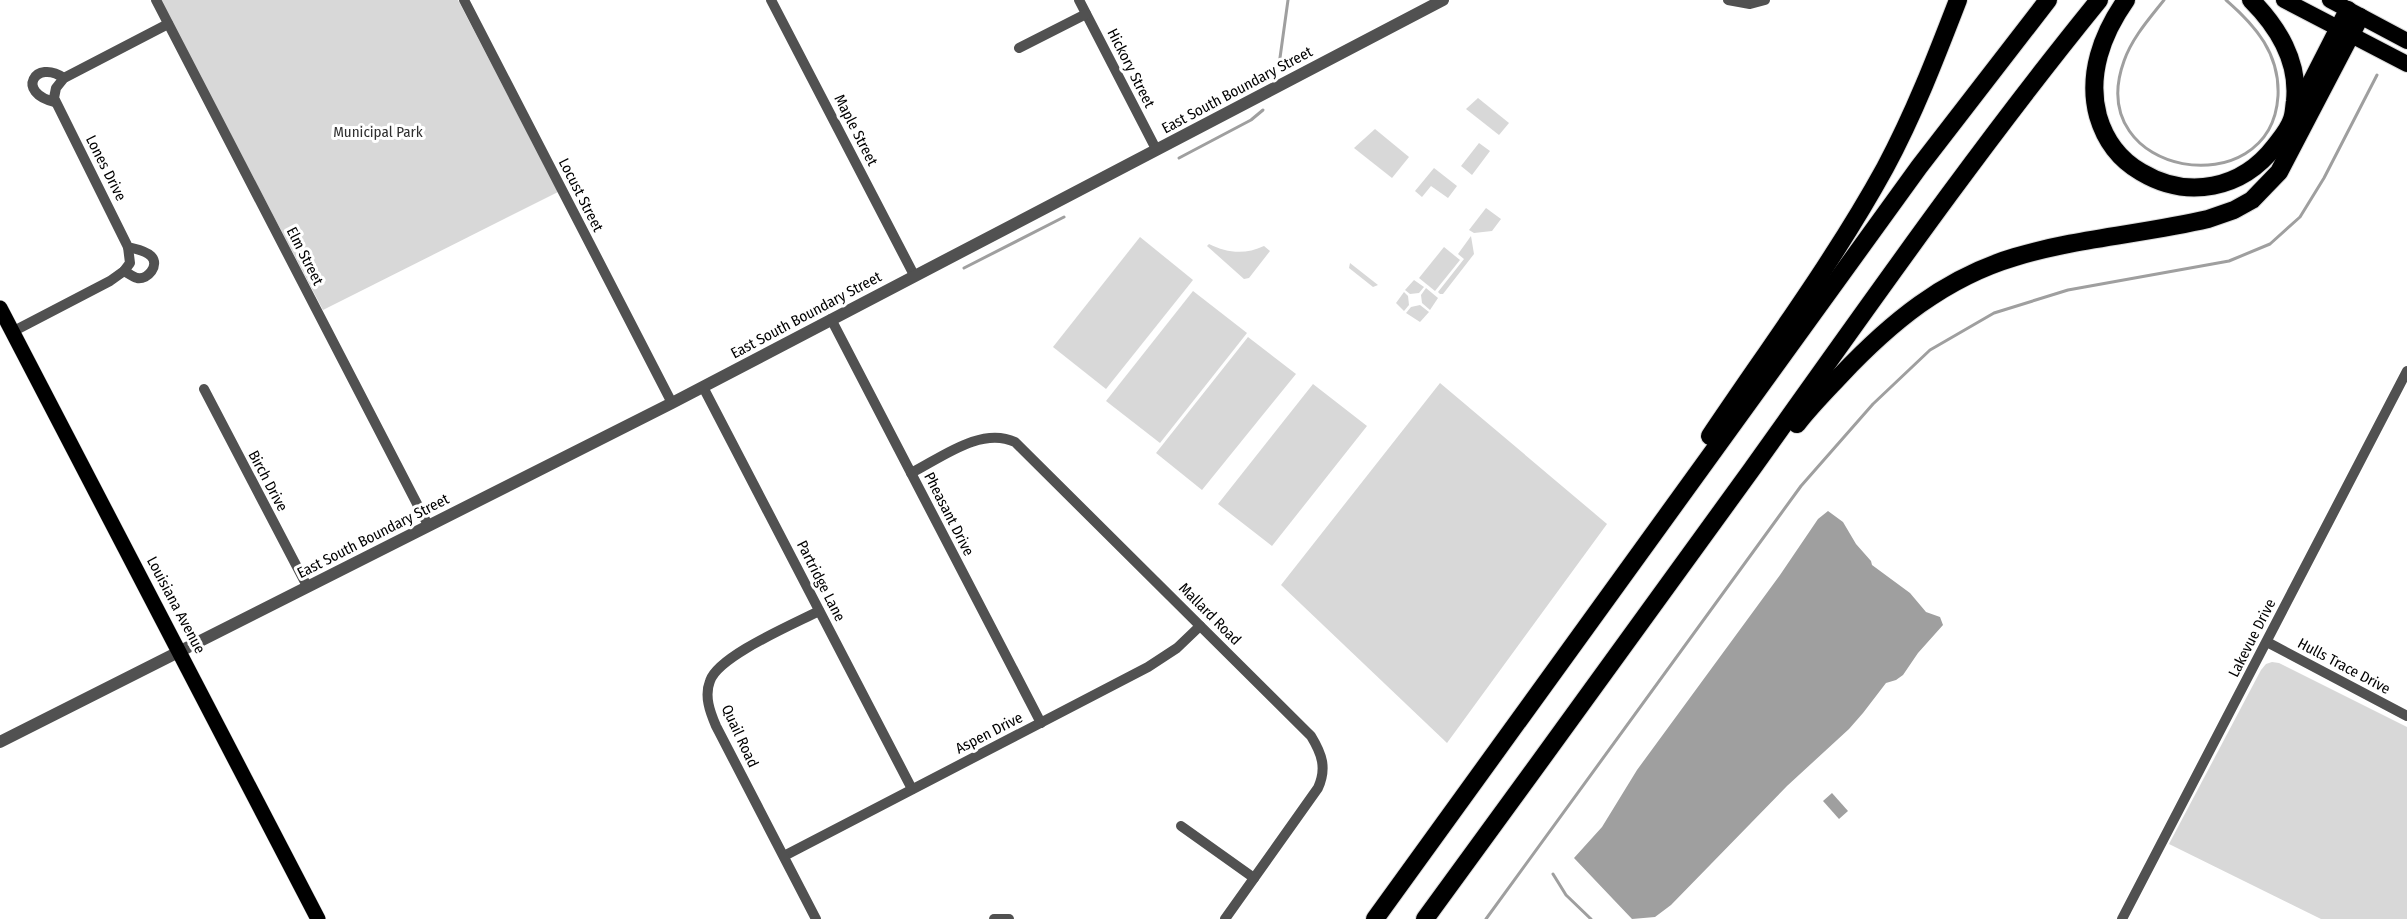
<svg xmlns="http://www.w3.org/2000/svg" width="2407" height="919" font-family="'Fira Sans Condensed',sans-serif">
<rect width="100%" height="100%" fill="#fff"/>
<g fill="#d8d8d8">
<path d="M160,0H458L558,192L323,310Z"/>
<path d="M1478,98L1509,123L1499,135L1466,109Z"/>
<path d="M1375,129L1409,157L1392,178L1354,148Z"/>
<path d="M1479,143L1490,151L1472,175L1461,166Z"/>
<path d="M1434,168L1457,186L1448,198L1431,186L1422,197L1415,191Z"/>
<path d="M1486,208L1501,219L1492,231L1474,233L1469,230Z"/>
<path d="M1471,236L1474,254L1443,294H1440L1438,292L1464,259L1458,254Z"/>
<path d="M1140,237L1193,280L1106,389L1053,347Z"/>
<path d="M1209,244C1227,253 1245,255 1264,246L1270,251L1249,278L1244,279L1207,246Z"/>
<path d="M1444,247L1460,260L1435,291L1419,278Z"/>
<path d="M1350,263L1378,285L1373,287L1349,268Z"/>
<path d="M1414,280L1424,287L1419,293L1410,294L1405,290Z"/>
<path d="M1426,288L1438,298L1430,310L1422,303L1421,295Z"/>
<path d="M1193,291L1247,333L1160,443L1106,401Z"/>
<path d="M1404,292L1408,296L1409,305L1404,311L1396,303Z"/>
<path d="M1420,305L1429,312L1420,322L1406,313L1411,307Z"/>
<path d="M1248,337L1296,374L1202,490L1156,453Z"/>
<path d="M1440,383L1607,524L1447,743L1281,585Z"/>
<path d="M1313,384L1367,426L1272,546L1218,504Z"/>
<path d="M2272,662L2279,663L2407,727V919H2321L2169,844L2261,670L2266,664Z"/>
</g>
<g fill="#9f9f9f">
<path d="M1828,511L1843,522L1856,544L1871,561L1872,565L1910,593L1926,612L1940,617L1943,625L1918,653L1903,675L1896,680L1886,683L1863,713L1849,729L1787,786L1671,905L1655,917L1632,919L1574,858L1602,827L1637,770L1780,575L1818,519Z"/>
<path d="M1832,793L1848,811L1839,819L1823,801Z"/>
</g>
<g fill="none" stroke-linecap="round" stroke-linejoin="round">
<g stroke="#9f9f9f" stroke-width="3">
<path d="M2164,0C2149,19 2132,38 2124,61C2082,177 2271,207 2278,96C2280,54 2256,26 2226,0"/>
<path d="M1279,65L1288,0"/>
<path d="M1179,158L1251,120L1263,110"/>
<path d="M964,268L1064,217"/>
<path d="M1553,874L1566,895L1591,919"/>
<path d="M1486,919L1801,486L1873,404L1930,350L1994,313L2068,290L2229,261L2270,244L2300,217L2324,178L2377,75"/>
</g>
<g stroke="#dbdbdb" stroke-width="16">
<path id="primary" d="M0,308L318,919"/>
</g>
<g stroke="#dbdbdb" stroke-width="18">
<g id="trunk">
<path d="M2284,0L2407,64"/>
<path d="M2330,0L2407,41"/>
</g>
</g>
<g stroke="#dbdbdb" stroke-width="20">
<g id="motorway">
<path d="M2126,0C2102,34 2087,75 2098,116C2105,140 2120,160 2141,172C2188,200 2242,189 2275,146C2281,138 2289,129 2292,119C2294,114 2294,107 2295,101C2299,62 2278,27 2251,0"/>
<path d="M2297,110L2348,10"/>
<path d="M1797,424C1810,407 1825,392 1840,376C1890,323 1944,278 2015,257C2078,238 2144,234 2208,219L2234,210L2252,200L2279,172L2360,17"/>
<path d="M1710,436C1769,348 1834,261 1885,168C1914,114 1936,57 1958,0"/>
<path d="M1375,919L1919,167L2048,0"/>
<path d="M1425,919C1534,769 1644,620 1752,469C1865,311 1976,151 2099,0"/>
</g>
</g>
<g stroke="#515151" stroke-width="10">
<path d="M156,0L428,525"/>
<path d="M464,0L672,403"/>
<path d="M771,0L914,275"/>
<path d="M1079,0L1156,149"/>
<path d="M1728,0L1750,4L1765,0"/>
<path d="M1019,48L1086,14"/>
<path d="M55,102C15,93 35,58 64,78"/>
<path d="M124,271L130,263L128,247"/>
<path d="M831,319L1041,723"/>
<path d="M12,332L110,281L124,271C128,273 133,277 137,278C148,280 160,265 151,256C145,250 135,249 128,247L54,98L56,88L64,78L168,24"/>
<path d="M703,387L912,789"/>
<path d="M204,389L307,586"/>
<path d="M911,473C941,458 981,426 1015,442L1311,736C1322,754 1327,768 1318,788L1225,919"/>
<path d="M2267,642L2407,716"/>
<path d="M1181,826L1254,878"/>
<path d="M784,856L1148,667L1177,648L1200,626"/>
<path d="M816,919L716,726C710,712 704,696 710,681C718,656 794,624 819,611"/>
<path d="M994,919H1009"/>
<path d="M2122,919L2407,371"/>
</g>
<path stroke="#515151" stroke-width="12" d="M0,742L672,403L1443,0"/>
<use href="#primary" stroke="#000" stroke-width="15"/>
<use href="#trunk" stroke="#000" stroke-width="16"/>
<use href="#motorway" stroke="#000" stroke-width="18"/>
</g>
<g text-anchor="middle" stroke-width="6" stroke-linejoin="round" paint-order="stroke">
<g font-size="15" fill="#000" stroke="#fff">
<text transform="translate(1131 68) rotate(63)" y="5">Hickory Street</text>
<text transform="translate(1237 90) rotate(-28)" y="5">East South Boundary Street</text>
<text transform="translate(856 130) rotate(63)" y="5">Maple Street</text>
<text transform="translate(106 168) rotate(63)" y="5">Lones Drive</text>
<text transform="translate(581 195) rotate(63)" y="5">Locust Street</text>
<text transform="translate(305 256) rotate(63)" y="5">Elm Street</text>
<text transform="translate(806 315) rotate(-28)" y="5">East South Boundary Street</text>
<text transform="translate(268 481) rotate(62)" y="5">Birch Drive</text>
<text transform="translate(949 514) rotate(63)" y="5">Pheasant Drive</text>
<text transform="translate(373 536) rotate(-27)" y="5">East South Boundary Street</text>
<text transform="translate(821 581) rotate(63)" y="5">Partridge Lane</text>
<text transform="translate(176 605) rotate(62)" y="5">Louisiana Avenue</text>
<text transform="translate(1210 614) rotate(45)" y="5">Mallard Road</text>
<text transform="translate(2252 638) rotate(-63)" y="5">Lakevue Drive</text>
<text transform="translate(2344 666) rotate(28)" y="5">Hulls Trace Drive</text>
<text transform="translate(989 733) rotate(-27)" y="5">Aspen Drive</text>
<text transform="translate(740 736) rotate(65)" y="5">Quail Road</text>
</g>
<g font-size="15" fill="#2f2f2f" stroke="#fff">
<text x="378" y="137">Municipal Park</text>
</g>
</g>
</svg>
